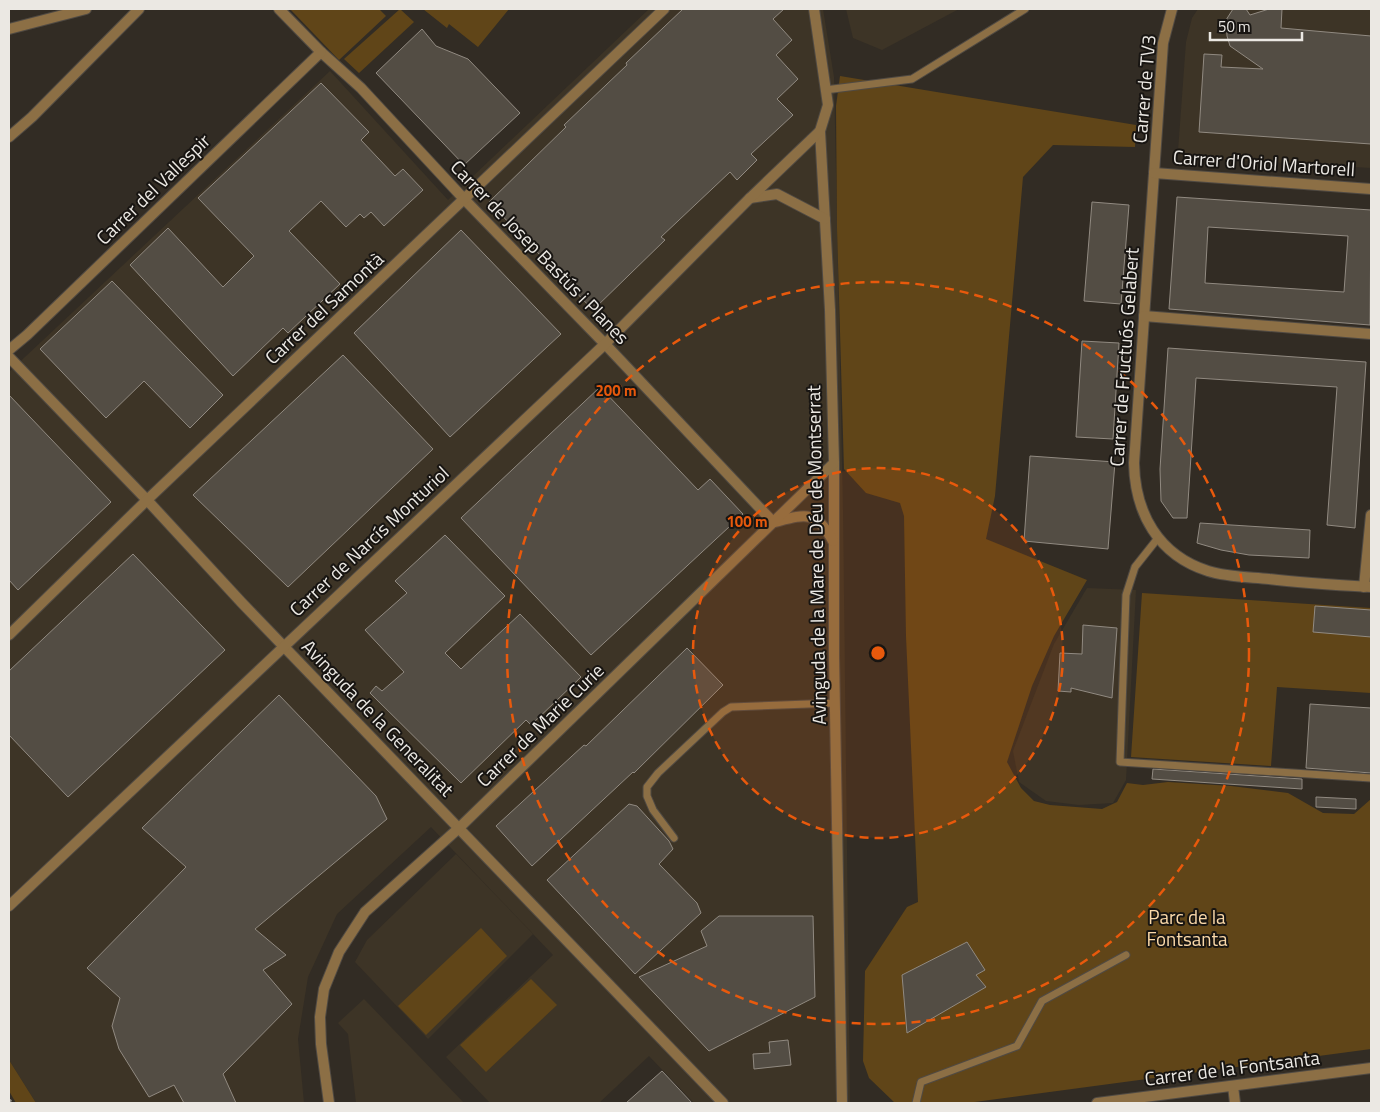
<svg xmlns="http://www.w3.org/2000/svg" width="1380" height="1112" font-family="'Titillium Web',sans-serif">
<rect width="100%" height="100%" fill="#322c24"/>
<g fill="#3d3426">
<path d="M649,9H823L834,77L843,510L850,1103H694L649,1056L599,1103H490L446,1057L553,955L431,827L337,914L308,977L298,1039L304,1103H36L9,1060V372L330,71L448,200Z"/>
<path d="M846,9H959L882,50L853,38Z"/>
<path d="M1198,9H1371V168L1182,157L1178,151L1186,42L1192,18Z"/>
<path d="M1087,588L1136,590L1126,780L1113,803L1079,805L1046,801L1019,782L1013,751L1054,644Z"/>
<path d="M456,854L533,934L428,1039L355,962L367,940Z"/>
<path d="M364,999L464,1103H356L348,1034L338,1023Z"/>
</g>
<g fill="#604518">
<path d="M290,9H379L386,16L339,60Z"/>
<path d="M400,9L414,22L359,73L344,59Z"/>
<path d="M423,9H509L478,47L449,24L447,28Z"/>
<path d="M840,76L1136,125L1135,147L1053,145L1023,177L995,496L986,539L1087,580L1054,636L1032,686L1007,762L1021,788L1034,801L1050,805L1102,809L1117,802L1127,783L1143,785L1168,782L1231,786L1288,793L1323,813L1354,814L1371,799V1049L967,1103H895L869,1078L863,1061L865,971L907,907L918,902L906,636L904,516L900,503L866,493L844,469L837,228L836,106Z"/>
<path d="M1142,593L1371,608V693L1277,687L1271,766L1131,757Z"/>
<path d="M481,928L507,956L426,1035L398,1006Z"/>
<path d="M531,979L557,1005L486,1072L460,1045Z"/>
<path d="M9,1060L36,1103H16L9,1091Z"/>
</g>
<g fill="#534d44" stroke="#918a81" fill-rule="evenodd">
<path d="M683,9H784L773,19L792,40L776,55L798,79L777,99L793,115L751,154L757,160L737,180L730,172L661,237L665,240L593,310L489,202L566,127L564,125L627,65L626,63Z"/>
<path d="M1233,9H1246L1250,15L1269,9H1282L1281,28L1371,36V144L1199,132L1204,54L1222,55L1221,67L1263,69L1230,46L1227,36L1226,20Z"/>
<path d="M422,29L436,46L468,59L520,113L464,165L376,73Z"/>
<path d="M321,83L369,132L361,140L395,176L403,169L423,190L384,226L371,212L364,218L360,214L346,227L321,201L289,231L340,284L288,333L283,328L233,376L130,265L168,228L223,287L254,256L198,198Z"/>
<path d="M1177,197L1371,210L1370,325L1169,309ZM1208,227L1348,236L1344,292L1205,283Z"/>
<path d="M1092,202L1129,205L1121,304L1084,301Z"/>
<path d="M461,230L561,334L450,437L354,333Z"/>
<path d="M112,281L223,395L190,428L144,381L106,418L40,349Z"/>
<path d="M1082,341L1119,343L1113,439L1076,437Z"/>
<path d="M1168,348L1366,362L1355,528L1327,525L1337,387L1196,378L1187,518H1173L1161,501L1160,469Z"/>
<path d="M343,355L433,449L288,587L193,495Z"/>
<path d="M600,387L698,490L710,479L743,514L591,655L461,518Z"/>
<path d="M9,395L111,502L18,590L9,580Z"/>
<path d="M1030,456L1115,462L1108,549L1024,541Z"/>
<path d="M1200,523L1310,530L1309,558L1249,555L1221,550L1197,543Z"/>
<path d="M445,535L505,596L445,653L461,669L520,614L581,677L531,725L526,720L461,783L370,693L376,686L382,691L404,672L365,630L407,593L395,581Z"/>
<path d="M133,554L225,650L68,797L9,735V671Z"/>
<path d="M1315,606L1371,610V637L1313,632Z"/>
<path d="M1083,625L1117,628L1112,698L1071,688V692L1058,691L1060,653L1082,654Z"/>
<path d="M687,648L723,685L634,773L633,772L532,866L496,826L584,745L586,746Z"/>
<path d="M279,695L376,796L387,819L255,929L286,955L263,970L292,1004L223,1074L236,1103H184L174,1085L149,1097L119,1049L112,1026L120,998L87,968L186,867L142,828Z"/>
<path d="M1310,704L1371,708V773L1306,768Z"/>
<path d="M1153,769L1302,779V789L1152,779Z"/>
<path d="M1316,797L1356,799V809L1316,807Z"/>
<path d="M629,804L637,806L669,841L673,849L659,864L697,903L701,913L635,974L547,880Z"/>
<path d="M719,916H813L815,997L709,1051L639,977L707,946L701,931Z"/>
<path d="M967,942L985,970L976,975L986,987L907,1033L902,975Z"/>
<path d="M788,1040L791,1065L754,1069L753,1054L770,1053L769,1042Z"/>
<path d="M662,1071L692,1103H626Z"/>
</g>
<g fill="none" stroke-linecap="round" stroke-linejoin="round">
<g stroke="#504a43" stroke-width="9">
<g id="lane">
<path d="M825,90L912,79L1025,9"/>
<path d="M1158,538L1135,567L1126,595L1120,762L1371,778"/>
<path d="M674,838L653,810L647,796V787L658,773L723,712L731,707L835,703"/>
<path d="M916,1103L921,1082L1017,1046L1042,1001L1126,955"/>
</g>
</g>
<g stroke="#504a43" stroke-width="12">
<g id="street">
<path d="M279,9L321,52L361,88L464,199L605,344L773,522"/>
<path d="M814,9L828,105L820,131L830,310L834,463V655L842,1103"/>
<path d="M1172,9L1163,43L1134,463C1135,513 1158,555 1208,571C1227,577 1249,577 1269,579C1303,583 1337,585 1371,587"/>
<path d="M9,29L86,9"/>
<path d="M9,137L32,117L139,9"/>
<path d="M1154,173L1371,189"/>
<path d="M750,198L777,194L825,219"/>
<path d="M1144,316L1371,334"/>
<path d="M9,350L27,335L321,52"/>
<path d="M9,357L147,500L242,603L723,1103"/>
<path d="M775,522C806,514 816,510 833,541"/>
<path d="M1364,587L1371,515"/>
<path d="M9,635L147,500L664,9"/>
<path d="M9,906L605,344L750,198L820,131"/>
<path d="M1233,1086L1235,1103"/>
<path d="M329,1103L321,1044L320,1017L324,989L339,952L365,912L459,828L834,463"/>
<path d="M1097,1103L1371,1068"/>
</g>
</g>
<use href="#lane" stroke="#8c6f45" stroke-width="7"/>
<use href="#street" stroke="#8c6f45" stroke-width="10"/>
<path stroke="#949089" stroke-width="4" stroke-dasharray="2.5 5" stroke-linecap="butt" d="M9,1100L11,1103"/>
</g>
<circle cx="878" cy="653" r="185" fill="#e8590c" fill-opacity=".12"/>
<g fill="none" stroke="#e8590c" stroke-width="2.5" stroke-dasharray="9 6">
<circle cx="878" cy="653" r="185"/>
<circle cx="878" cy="653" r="371"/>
</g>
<g text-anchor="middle" stroke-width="4" stroke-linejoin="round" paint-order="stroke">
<g font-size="19" fill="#ebe8e3" stroke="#181512">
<text transform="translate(1144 89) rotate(-85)" y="7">Carrer de TV3</text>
<text transform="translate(1264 163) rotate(4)" y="7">Carrer d'Oriol Martorell</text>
<text transform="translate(153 189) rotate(-44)" y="7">Carrer del Vallespir</text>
<text transform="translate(540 252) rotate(46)" y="7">Carrer de Josep Bastús i Planes</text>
<text transform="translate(324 308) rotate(-43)" y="7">Carrer del Samontà</text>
<text transform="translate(1124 357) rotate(-86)" y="7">Carrer de Fructuós Gelabert</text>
<text transform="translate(369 541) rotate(-43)" y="7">Carrer de Narcís Monturiol</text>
<text transform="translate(816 555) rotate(-91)" y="7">Avinguda de la Mare de Déu de Montserrat</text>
<text transform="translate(378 718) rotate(46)" y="7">Avinguda de la Generalitat</text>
<text transform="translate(540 725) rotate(-44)" y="7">Carrer de Marie Curie</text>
<text transform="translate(1232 1068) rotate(-7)" y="7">Carrer de la Fontsanta</text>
</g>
<g font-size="19" fill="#fbd9a9" stroke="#181512">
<text x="1187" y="924">Parc de la<tspan x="1187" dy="22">Fontsanta</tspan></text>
</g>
</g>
<circle cx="878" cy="653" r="8" fill="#e8590c" stroke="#181512" stroke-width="2.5"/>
<g font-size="15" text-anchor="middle" font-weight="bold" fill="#e8590c" stroke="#181512" stroke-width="4" stroke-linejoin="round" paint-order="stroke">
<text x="616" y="396">200 m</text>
<text x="747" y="527">100 m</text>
</g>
<rect width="1380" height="1112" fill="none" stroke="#ebe8e3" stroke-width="20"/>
<path d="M1210 32v8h92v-8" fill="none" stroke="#ebe8e3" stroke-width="2.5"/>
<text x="1218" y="32" font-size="15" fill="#ebe8e3" stroke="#181512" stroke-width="4" paint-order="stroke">50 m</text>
</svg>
